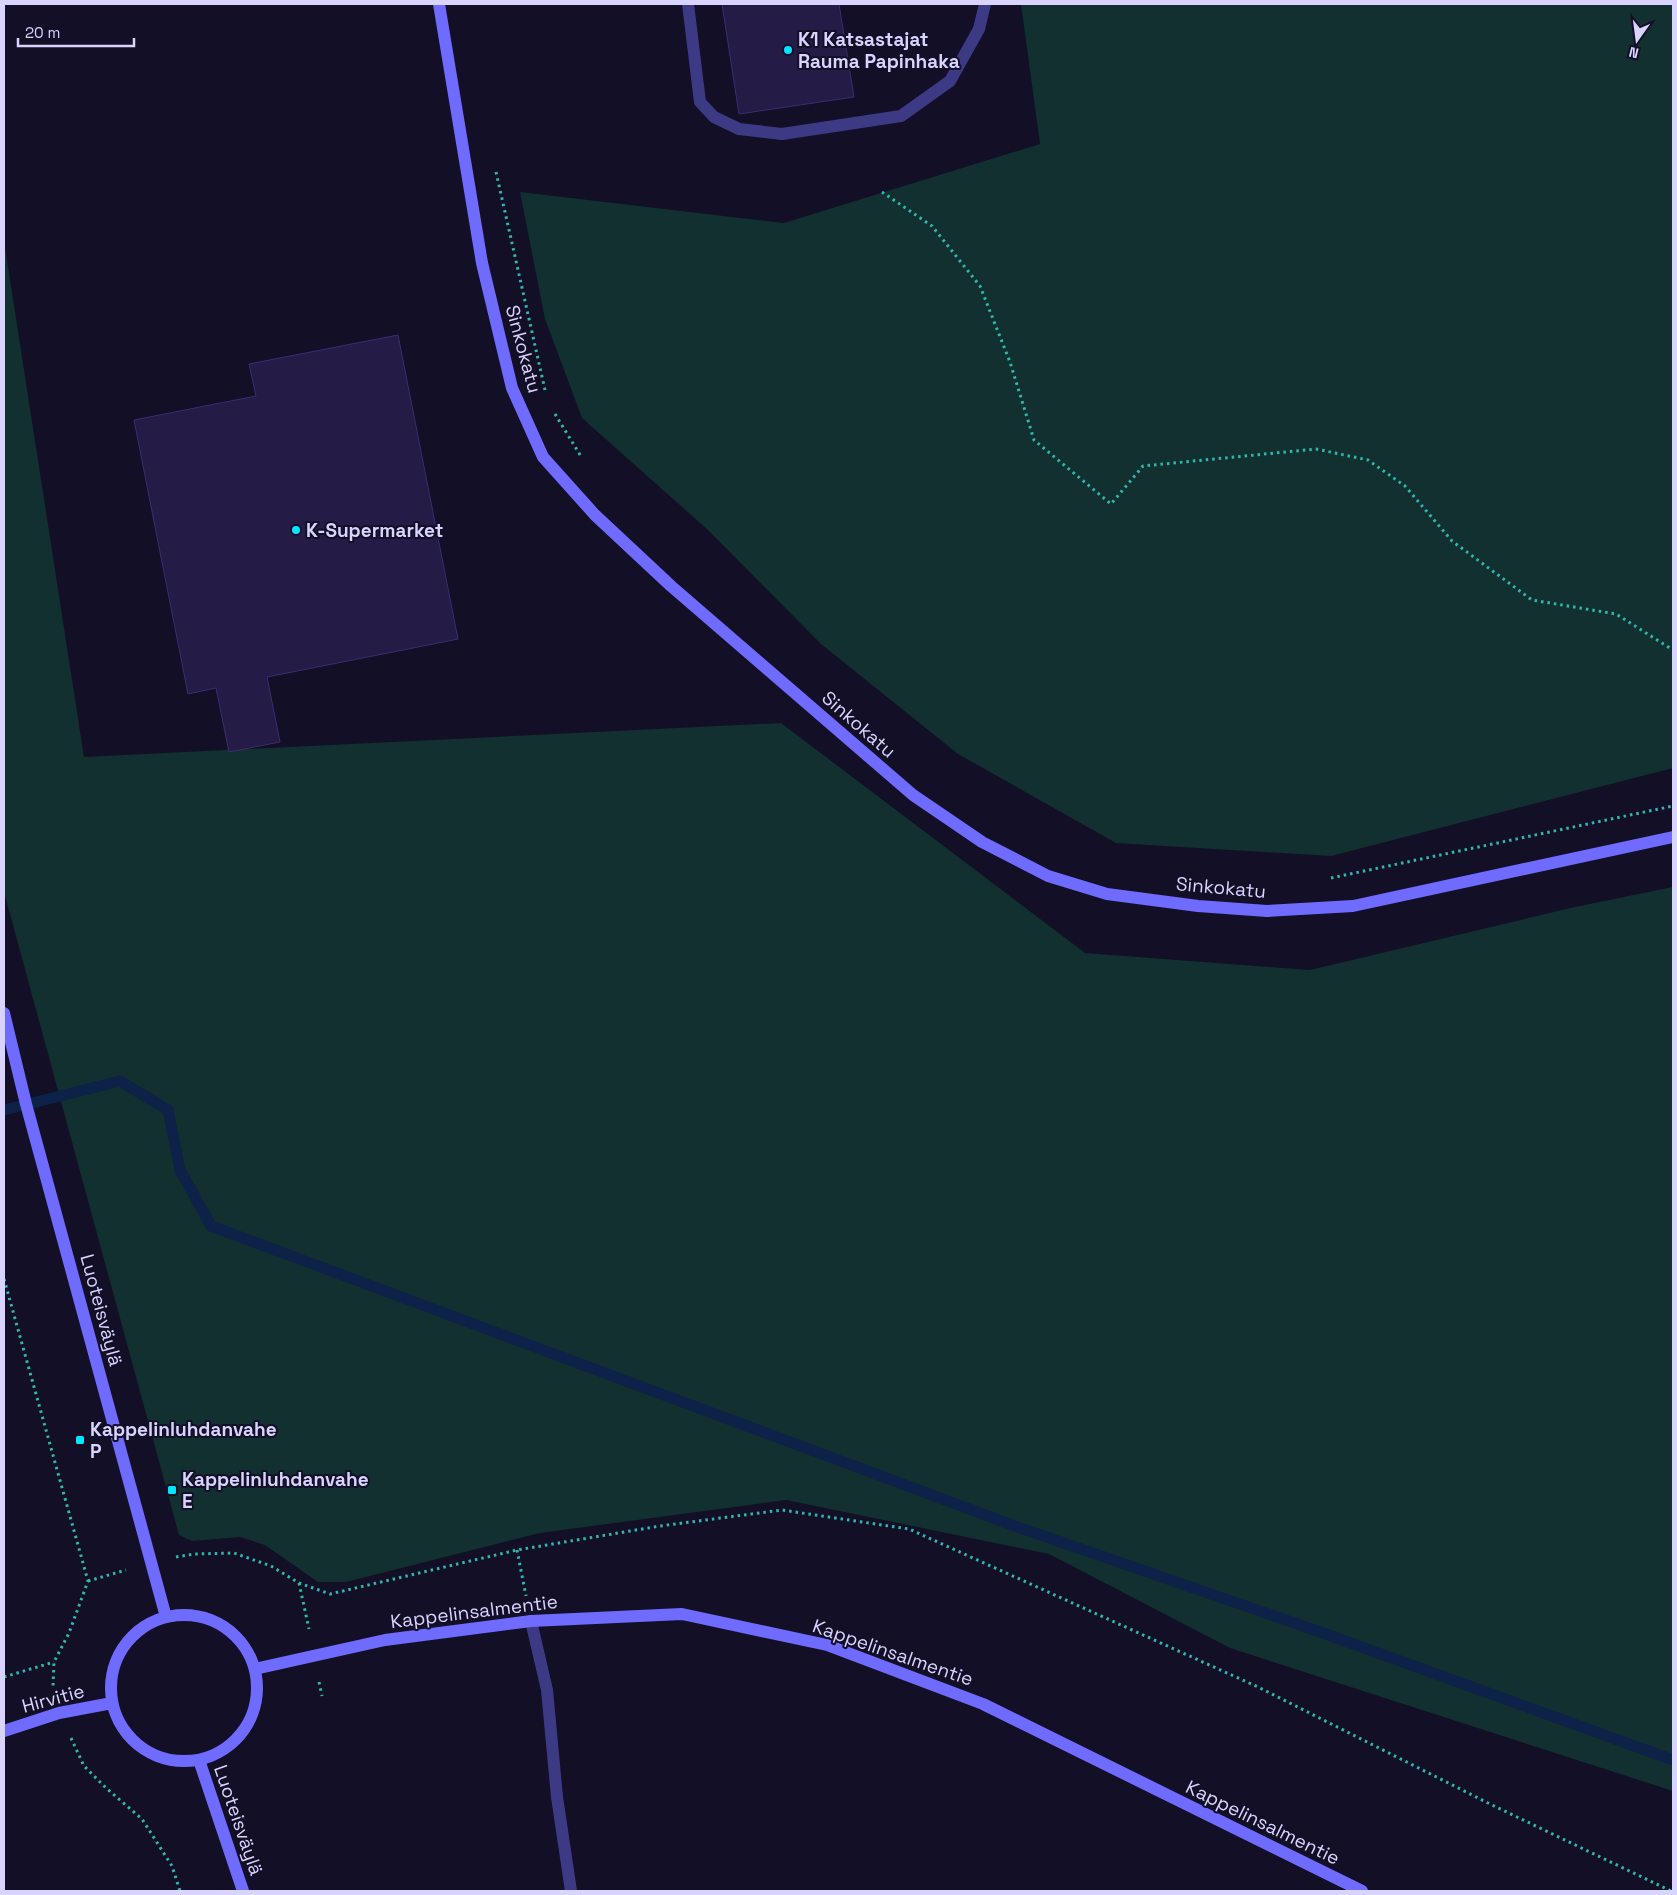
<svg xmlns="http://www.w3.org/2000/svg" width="1677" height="1895" font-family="'Space Grotesk',sans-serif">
<rect width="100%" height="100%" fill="#130f26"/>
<g fill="#12302f">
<path d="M1021,4H1673V768L1331,856L1116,843L958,754L821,644L708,530L582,418L545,319L520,192L784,223L1040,144Z"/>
<path d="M4,241L84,757L781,723L1085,953L1310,970L1575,907L1673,887V1791L1230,1648L1049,1554L786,1500L540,1533L346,1582H318L265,1545L240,1537L192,1541L179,1535L4,892Z"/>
</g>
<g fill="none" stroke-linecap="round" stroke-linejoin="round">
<path stroke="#0c2248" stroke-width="11" d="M4,1110L120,1081L168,1110L180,1170L211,1226L1012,1525L1323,1633L1673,1760"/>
</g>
<g fill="#241b47" stroke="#3b2d73">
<path d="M722,4H839L854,97L739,114Z"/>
<path d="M398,335L458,639L267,677L280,742L229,752L216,688L188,694L134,420L256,396L249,364Z"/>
</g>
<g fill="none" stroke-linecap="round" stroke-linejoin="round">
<g stroke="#2fb8b0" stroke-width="3" stroke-dasharray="2.5 4" stroke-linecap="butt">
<path d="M496,172L545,390"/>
<path d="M882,192L932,226L980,286L1010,362L1034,440L1111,504L1143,466L1316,449L1368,460L1405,486L1452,541L1532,600L1616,614L1673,650"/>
<path d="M555,414L582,458"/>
<path d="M1331,878L1673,806"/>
<path d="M4,1279L88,1581L69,1633L54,1662L53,1687"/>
<path d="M517,1550L526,1596"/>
<path d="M176,1557L194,1554L234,1553L271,1566L299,1583L330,1594L517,1550L660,1526L782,1510L909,1529L1258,1687L1490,1804L1671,1891"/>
<path d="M88,1581L126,1570"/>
<path d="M299,1583L309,1629"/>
<path d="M4,1677L54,1662"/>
<path d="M319,1682L322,1696"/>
<path d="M71,1738L84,1766L106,1788L142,1819L172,1866L180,1891"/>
</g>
<g stroke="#3d3a85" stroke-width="12">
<path d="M688,4L700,102L714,117L739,129L782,134L901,116L950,81L979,29L985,4"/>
<path d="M531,1621L547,1690L557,1797L571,1891"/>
</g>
<g stroke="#6f6bff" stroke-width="12">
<path d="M439,4L482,263L512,388L543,457L595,515L671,586L913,795L982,842L1048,876L1107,894L1198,906L1267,911L1353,906L1673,837"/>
<path d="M4,1013L26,1104L166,1617"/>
<circle cx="184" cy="1688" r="73"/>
<path d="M255,1669L385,1640L531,1621L682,1614L827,1645L983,1704L1362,1891"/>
<path d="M4,1731L59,1713L112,1703"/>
<path d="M199,1760L243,1891"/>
</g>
</g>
<g fill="#00e5ff" stroke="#130f26" stroke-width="2">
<circle cx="788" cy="50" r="5"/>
<circle cx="296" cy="530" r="5"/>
<rect x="75" y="1435" width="10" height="10" rx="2.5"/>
<rect x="167" y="1485" width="10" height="10" rx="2.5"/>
</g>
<g text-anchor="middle" stroke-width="4" stroke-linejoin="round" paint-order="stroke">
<g font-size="19" font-weight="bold" fill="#d9d4ff" stroke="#130f26" text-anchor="start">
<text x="798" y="46">K1 Katsastajat<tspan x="798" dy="22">Rauma Papinhaka</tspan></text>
<text x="306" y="537">K-Supermarket</text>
<text x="90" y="1436">Kappelinluhdanvahe<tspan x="90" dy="22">P</tspan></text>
<text x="182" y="1486">Kappelinluhdanvahe<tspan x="182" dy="22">E</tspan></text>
</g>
<g font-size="19" fill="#d9d4ff" stroke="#130f26">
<text transform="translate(524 349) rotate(75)" y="7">Sinkokatu</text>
<text transform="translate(859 724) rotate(41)" y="7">Sinkokatu</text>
<text transform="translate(1221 887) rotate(5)" y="7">Sinkokatu</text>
<text transform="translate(102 1310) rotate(75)" y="7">Luoteisväylä</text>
<text transform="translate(474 1611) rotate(-7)" y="7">Kappelinsalmentie</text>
<text transform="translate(893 1652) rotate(19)" y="7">Kappelinsalmentie</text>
<text transform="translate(53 1698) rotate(-15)" y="7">Hirvitie</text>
<text transform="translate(239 1820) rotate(71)" y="7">Luoteisväylä</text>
<text transform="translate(1263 1822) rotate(26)" y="7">Kappelinsalmentie</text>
</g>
</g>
<rect width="1677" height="1895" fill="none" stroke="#d9d4ff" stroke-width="10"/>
<g transform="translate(1637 40) rotate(194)" stroke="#130f26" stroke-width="4" paint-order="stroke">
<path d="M0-4L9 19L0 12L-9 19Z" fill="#d9d4ff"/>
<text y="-8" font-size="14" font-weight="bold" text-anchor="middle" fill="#d9d4ff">N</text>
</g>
<path d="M18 38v8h116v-8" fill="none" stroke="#d9d4ff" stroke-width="2.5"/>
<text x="25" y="38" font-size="15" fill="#d9d4ff" stroke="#130f26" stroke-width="4" paint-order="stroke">20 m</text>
</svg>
